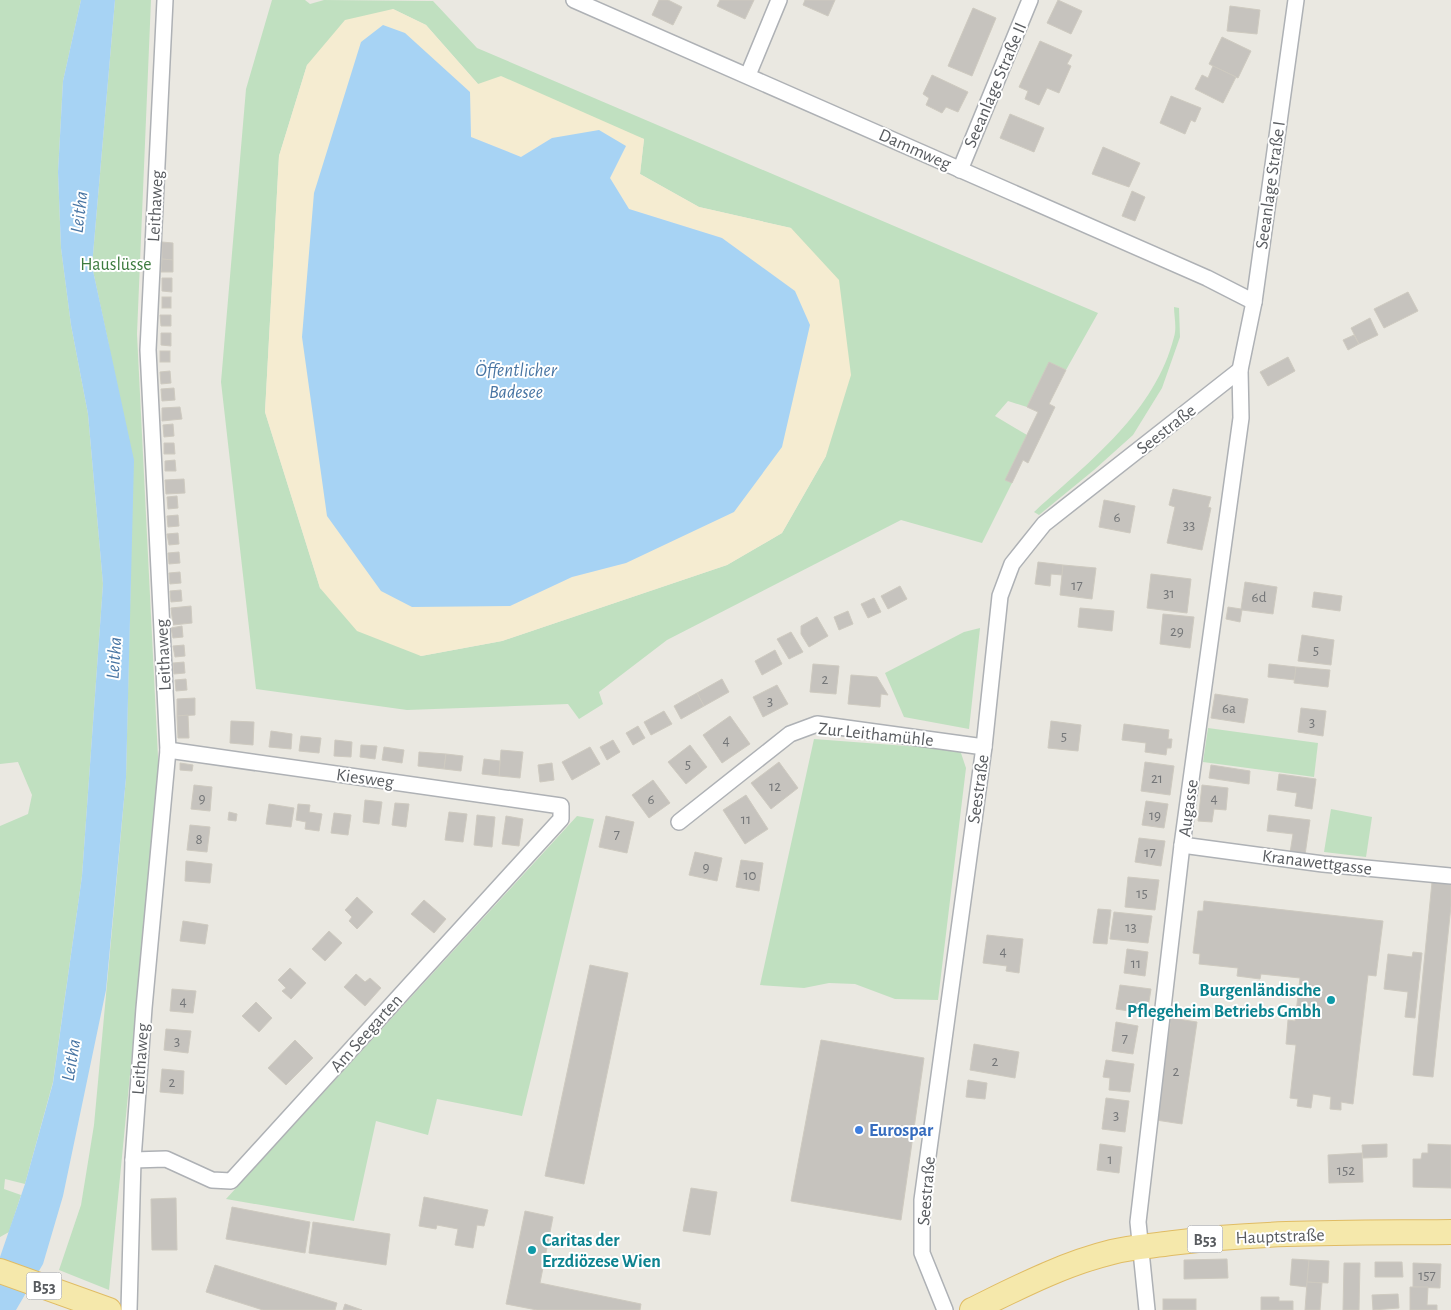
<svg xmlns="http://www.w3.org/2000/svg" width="1451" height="1310" font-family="'Alegreya Sans',sans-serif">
<rect width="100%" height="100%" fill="#eae8e1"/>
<g fill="#c0e0c0" fill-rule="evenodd">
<path d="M0,0H81L63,81L58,172L61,248L71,325L88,414L103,584L82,876L53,1082L25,1184L5,1179L4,1189L21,1195L9,1232L0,1237V826L28,814L32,795L18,762L0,764Z"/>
<path d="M115,0H151L137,334L159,777L109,1290L59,1270L81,1205L94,1125L126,778L131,565L109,346L92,266Z"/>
<path d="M272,0H305L310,4L324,0L433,1L477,48L1098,313L1066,370L1049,363L1027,407L1008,401L995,416L1027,435L1012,483L982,543L901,520L667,640L599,692L603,704L579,719L568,704L407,710L256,689L221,382L246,89ZM393,9L426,25L478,84L644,139L640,174L699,207L791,228L826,456L782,533L727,565L502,641L421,656L320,588L265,412L279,156L307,65Z"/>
<path d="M1174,307L1179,308L1180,337L1162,388L1133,435L1094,470L1039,515L1034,512C1089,462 1155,412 1174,337C1177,328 1174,316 1174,307Z"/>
<path d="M980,628L969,729L904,717L885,673L964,632Z"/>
<path d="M1208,728L1318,743L1314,777L1203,762Z"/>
<path d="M814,739L960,750L966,768L938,1000L895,999L855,984L829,983L804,988L760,985Z"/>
<path d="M1331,809L1372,817L1366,857L1324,852Z"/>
<path d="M577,816L594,819L522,1116L437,1099L428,1135L376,1121L354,1221L226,1199Z"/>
</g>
<path fill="#f5ecd1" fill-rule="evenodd" d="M393,9L426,25L478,84L501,76L644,139L640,174L699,207L791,228L839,280L851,375L826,456L782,533L727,565L502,641L421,656L357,631L320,588L265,412L279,156L307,65L345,20ZM470,92L471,137L521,157L552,138L626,146L610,178L629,209L722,238L682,536L626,563L572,577L510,606L314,193Z"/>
<g fill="#a7d3f4">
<path d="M81,0H115L92,266L134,460L126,778L106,990L63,1196L43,1264L16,1310H0V1257L25,1184L53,1083L82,876L103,584L88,414L71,325L61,248L58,172L63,81Z"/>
<path d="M383,25L405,33L470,92L471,137L521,157L552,138L599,130L626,146L610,178L629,209L722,238L795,291L810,325L782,447L734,512L626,563L572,577L510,606L412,607L381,591L327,516L302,337L314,193L361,42Z"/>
</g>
<g fill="#c6c3be" stroke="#cecac0">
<path d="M659,0H668L682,7L673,25L652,15Z"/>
<path d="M720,0H754L745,19L717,6Z"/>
<path d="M805,0H835L828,16L803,5Z"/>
<path d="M1058,0L1082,11L1071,34L1047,23Z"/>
<path d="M1230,6L1260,10L1257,34L1227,31Z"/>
<path d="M973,8L996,18L972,76L948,66Z"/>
<path d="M1222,37L1251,51L1238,78L1209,64Z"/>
<path d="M1040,41L1072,55L1067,64L1071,66L1059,93L1047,88L1039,105L1025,99L1028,91L1019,87Z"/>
<path d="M1213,66L1236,77L1223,103L1195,89L1202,75L1208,78Z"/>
<path d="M932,75L968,92L958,112L946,107L942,113L926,105L929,98L923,94Z"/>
<path d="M1171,96L1201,108L1195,122L1191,120L1185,134L1160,123Z"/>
<path d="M1010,114L1044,128L1034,152L1000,138Z"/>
<path d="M1103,147L1140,163L1129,187L1092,174Z"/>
<path d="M1132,191L1145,197L1135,221L1122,216Z"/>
<path d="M162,242L173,243V260L162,259Z"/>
<path d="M162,259L173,260V272H161Z"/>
<path d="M162,278H172V292L162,291Z"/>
<path d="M1408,292L1418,311L1384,328L1374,309Z"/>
<rect x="162" y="297" width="9" height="11"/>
<path d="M160,315H171V326H161Z"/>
<path d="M1370,318L1378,335L1359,344L1351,328Z"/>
<path d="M161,333H171V346L161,345Z"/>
<path d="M1354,335L1359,344L1348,350L1343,340Z"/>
<rect x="160" y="351" width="10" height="11"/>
<path d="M1288,357L1295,371L1268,386L1260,372Z"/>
<path d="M1049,362L1066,370L1049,404L1055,407L1028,463L1023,460L1012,483L1005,480L1038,412L1027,407Z"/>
<path d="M170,371L171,383L161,384L160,372Z"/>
<path d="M174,388L175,400L162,401L161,389Z"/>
<path d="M180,407L182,419L162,421V408Z"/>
<path d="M173,424L174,436L164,437L163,425Z"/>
<path d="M164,443H174L175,454H164Z"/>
<path d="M175,460L176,471H165V461Z"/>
<path d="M184,479L185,493L166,494L165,480Z"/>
<path d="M1173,489L1211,497L1208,507L1211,508L1202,550L1167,543L1175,507L1169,505Z"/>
<path d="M177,496L178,508L168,509L167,497Z"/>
<path d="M1104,500L1135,506L1130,533L1099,527Z"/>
<path d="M178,515L179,526L168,527L167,516Z"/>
<path d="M178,533L179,544L169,545L167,534Z"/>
<path d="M179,552L180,563L169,564L168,553Z"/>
<path d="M1038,562L1063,565L1062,575L1051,574L1050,586L1035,584Z"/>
<path d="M1063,565L1096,568L1092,599L1060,595Z"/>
<path d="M180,572L181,583L170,584L169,573Z"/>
<path d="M1151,574L1191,579L1187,613L1147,608Z"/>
<path d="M1245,582L1277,587L1273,614L1242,610L1240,622L1226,619L1228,607L1241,609Z"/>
<path d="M900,586L907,599L888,609L881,596Z"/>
<path d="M181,590L182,601L171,602L170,591Z"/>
<path d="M1314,592L1342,596L1340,611L1312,607Z"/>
<path d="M874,598L881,612L868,618L861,604Z"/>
<path d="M191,606L192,623L173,625L171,608Z"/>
<path d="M1080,608L1114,611L1112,631L1078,627Z"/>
<path d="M848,611L853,624L839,630L834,617Z"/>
<path d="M1163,614L1194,617L1190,648L1160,644Z"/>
<path d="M817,617L828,636L809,647L801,634V626Z"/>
<path d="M182,626L183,637L173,638L171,628Z"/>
<path d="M791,632L803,652L789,659L777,639Z"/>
<path d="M1302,635L1334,640L1331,665L1298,661Z"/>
<path d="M184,645L185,656L175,657L173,646Z"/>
<path d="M775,650L782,664L762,675L755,661Z"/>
<path d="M184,662L185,673L174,674L173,663Z"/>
<path d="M813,664L839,666L836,694L810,692Z"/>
<path d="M1269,664L1296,667L1295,680L1268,677Z"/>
<path d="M1296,667L1330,670L1328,687L1294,683Z"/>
<path d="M851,675L877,677L888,695L881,694L880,707L848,704Z"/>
<path d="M186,679L187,690L176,691L175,680Z"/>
<path d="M722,679L729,692L704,706L697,693Z"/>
<path d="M777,685L788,704L763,717L753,697Z"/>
<path d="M697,693L704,706L681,719L674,706Z"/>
<path d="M1215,694L1248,699L1244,723L1211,718Z"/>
<path d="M195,698V715L177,716V699Z"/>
<path d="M1301,708L1326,711L1323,736L1298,732Z"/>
<path d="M664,711L672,724L651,735L644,722Z"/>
<path d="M188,715L189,738H178L177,716Z"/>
<path d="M730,716L750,744L722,763L703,735Z"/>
<path d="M231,721L254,722L253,745L230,743Z"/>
<path d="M1051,721L1081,725L1078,751L1048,748Z"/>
<path d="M1124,724L1169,730L1168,739H1172L1171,748H1167L1166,755L1145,752L1146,743L1122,740Z"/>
<path d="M638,726L645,738L633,745L626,733Z"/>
<path d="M271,731L292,734L291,749L269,747Z"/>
<path d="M301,736L321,738L319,753L299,751Z"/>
<path d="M335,740L352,742L351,757L334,756Z"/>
<path d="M613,740L620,752L607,760L600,747Z"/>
<path d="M361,745L377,746L375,759L360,757Z"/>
<path d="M690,745L707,767L686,784L668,762Z"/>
<path d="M384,747L404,750L402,763L382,760Z"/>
<path d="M590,747L600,764L572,780L562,762Z"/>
<path d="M501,750L523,752L520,778L499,776Z"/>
<path d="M419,752L446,754L444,769L418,766Z"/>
<path d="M446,754L463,756L461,771L444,769Z"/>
<path d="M484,759L500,761L499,776L482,774Z"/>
<path d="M779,762L798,788L771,809L751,783Z"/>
<path d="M1145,762L1174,766L1170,795L1141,791Z"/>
<path d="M180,763L193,765L192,771L180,770Z"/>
<path d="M552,763L554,780L540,782L538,765Z"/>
<path d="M1211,765L1250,771L1249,784L1209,778Z"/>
<path d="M1279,774L1316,779L1312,809L1295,806L1297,793L1277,790Z"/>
<path d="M653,780L670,803L649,818L632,795Z"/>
<path d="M194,785L212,787L210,811L191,809Z"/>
<path d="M1202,785L1228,788L1226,810L1214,809L1212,822L1198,821Z"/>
<path d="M746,795L768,829L745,844L723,810Z"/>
<path d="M365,800L382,802L379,824L363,822Z"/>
<path d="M1146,801L1168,804L1164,828L1142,825Z"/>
<path d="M395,803L409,804L406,827L392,825Z"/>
<path d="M269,804L294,808L291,827L266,824Z"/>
<path d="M298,804L310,805L309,812L322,814L319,831L305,829L306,822L296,820Z"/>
<path d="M229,812L237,814L236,821L228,820Z"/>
<path d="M449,812L467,814L463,842L445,840Z"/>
<path d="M334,813L351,815L348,835L331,833Z"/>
<path d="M477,815L495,817L492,847L474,845Z"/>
<path d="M1269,815L1310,820L1305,855L1290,853L1293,834L1267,831Z"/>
<path d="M506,816L523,819L519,846L502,844Z"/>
<path d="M606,816L634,822L627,853L599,847Z"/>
<path d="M190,825L210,827L207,852L187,850Z"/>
<path d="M1139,838L1165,841L1161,866L1135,862Z"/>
<path d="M695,852L722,858L717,881L689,875Z"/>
<path d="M741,860L763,863L759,891L736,887Z"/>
<path d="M186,861L212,864L210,883L185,881Z"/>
<path d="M1128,877L1159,880L1155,910L1125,907Z"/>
<path d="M1432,882L1451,884V906L1433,1077L1413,1075Z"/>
<path d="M357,897L373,912L357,929L349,921L352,917L345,910Z"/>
<path d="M424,900L446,919L434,933L411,914Z"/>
<path d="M1204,901L1383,921L1376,976L1368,975L1353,1104L1341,1102V1110L1330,1109L1331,1097L1313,1094L1311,1108L1297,1106L1298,1099L1290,1098L1296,1045L1286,1044L1288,1020L1295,1021L1300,978L1261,974L1260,979L1237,976L1238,968L1199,964L1200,954L1193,953L1198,911H1203Z"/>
<path d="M1098,909L1111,910L1107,944L1093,943Z"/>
<path d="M1114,912L1152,916L1148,943L1110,939Z"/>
<path d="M183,921L208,925L205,944L180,941Z"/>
<path d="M329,931L342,943L325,961L312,949Z"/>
<path d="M987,935L1023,939L1019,973L1006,971L1007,966L983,963Z"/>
<path d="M1127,949L1148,952L1145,976L1124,973Z"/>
<path d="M1413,952L1422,953L1415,1018L1405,1017L1408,992L1384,989L1388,954L1412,957Z"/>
<path d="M590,965L628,973L584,1184L545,1176Z"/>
<path d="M290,968L306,983L291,999L282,991L286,988L278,980Z"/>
<path d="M356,974L365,982L370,978L381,988L365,1006L344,987Z"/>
<path d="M1120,985L1151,989L1147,1014L1116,1009Z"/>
<path d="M172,989L196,991L193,1013L170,1011Z"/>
<path d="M256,1002L272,1018L259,1032L242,1016Z"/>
<path d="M1171,1018L1197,1022L1182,1124L1156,1120Z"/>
<path d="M1116,1022L1138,1026L1133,1054L1112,1051Z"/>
<path d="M166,1029L191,1031L188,1053L164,1050Z"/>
<path d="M295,1040L313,1058L286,1085L268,1068Z"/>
<path d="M821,1040L924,1058L901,1220L791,1201Z"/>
<path d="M974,1044L1019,1052L1015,1078L970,1070Z"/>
<path d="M1106,1060L1134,1064L1130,1092L1109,1090L1110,1078L1103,1077Z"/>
<path d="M162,1069L184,1071L183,1094L160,1092Z"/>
<path d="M968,1080L987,1083L985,1099L966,1097Z"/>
<path d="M1106,1098L1129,1101L1125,1132L1102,1129Z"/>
<path d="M1100,1144L1122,1147L1119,1173L1097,1170Z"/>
<path d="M1387,1144V1157L1363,1158L1362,1145Z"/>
<path d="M1428,1144L1451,1145V1188L1413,1187V1159H1421L1422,1153H1428Z"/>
<path d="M1362,1153L1363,1182L1329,1183L1328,1155Z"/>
<path d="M691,1188L717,1192L710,1235L683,1231Z"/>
<path d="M424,1197L488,1210L484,1226L477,1225L473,1248L455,1245L458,1229L437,1225L436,1229L419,1226Z"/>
<path d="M176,1198L177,1250H152L151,1199Z"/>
<path d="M232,1207L310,1222L305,1253L226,1239Z"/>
<path d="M525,1211L553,1217L540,1283L641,1304L640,1310H537L506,1304Z"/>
<path d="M313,1222L390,1234L386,1265L309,1253Z"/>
<path d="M1227,1259L1228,1278L1184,1279V1260Z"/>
<path d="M1292,1259L1309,1260L1307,1287L1290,1285Z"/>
<path d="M1309,1260L1329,1261L1328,1283L1307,1282Z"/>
<path d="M1375,1262H1402L1403,1277H1375Z"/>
<path d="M1344,1263H1360L1359,1310H1343Z"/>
<path d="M1413,1263L1441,1264L1440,1288L1413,1287Z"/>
<path d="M215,1265L337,1303L335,1310H263L206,1292Z"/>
<path d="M1307,1282L1322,1283L1320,1310H1305Z"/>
<path d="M1410,1287H1428L1427,1305H1437V1310H1410Z"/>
<path d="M1398,1294L1399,1308L1373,1310L1372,1295Z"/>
<path d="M1261,1297H1279V1301H1293V1310H1261Z"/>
<rect x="1163" y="1299" width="33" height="11"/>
<path d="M345,1304L362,1310H343Z"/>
</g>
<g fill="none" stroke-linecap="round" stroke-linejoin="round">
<g stroke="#aeb1b5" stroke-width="18">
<g id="minor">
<path d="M574,0L1207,278L1254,302"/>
<path d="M748,75L779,0"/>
<path d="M960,170L1030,0"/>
<path d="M679,822L790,734L817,724L984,747"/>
<path d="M1182,845L1323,864L1451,876"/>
<path d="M133,1160L166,1159L212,1180L231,1181L561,819V806L168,750"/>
<path d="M129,1310L133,1160L144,1008L168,750L148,350L165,0"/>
<path d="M945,1310L922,1253V1200L984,747L1000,596L1012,564L1044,524L1240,370"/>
<path d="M1147,1310L1138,1222L1182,845L1241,418L1240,370L1254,302L1296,0"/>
</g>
</g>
<g stroke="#e0bc64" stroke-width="26">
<g id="primary">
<path d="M0,1271L109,1310"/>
<path d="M972,1310C1017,1288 1063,1264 1112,1252C1131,1247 1152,1246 1172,1243C1264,1231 1358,1233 1451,1232"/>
</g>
</g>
<use href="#minor" stroke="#fff" stroke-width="15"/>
<use href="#primary" stroke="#f5e8ab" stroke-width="24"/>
</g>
<g fill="#0f9aa8" stroke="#fff" stroke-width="2">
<circle cx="1331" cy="1000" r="5"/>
<circle cx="532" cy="1250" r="5"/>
</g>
<circle fill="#3f7fe0" stroke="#fff" stroke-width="2" cx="859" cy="1130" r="5"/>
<g text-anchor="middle" stroke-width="4" stroke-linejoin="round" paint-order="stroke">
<g font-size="15" fill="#747678">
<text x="1117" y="522">6</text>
<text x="1189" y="530">33</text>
<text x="1077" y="590">17</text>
<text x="1169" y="598">31</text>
<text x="1259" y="602">6d</text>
<text x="1177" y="636">29</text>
<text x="1316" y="655">5</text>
<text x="825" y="684">2</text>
<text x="770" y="706">3</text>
<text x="1229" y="713">6a</text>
<text x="1312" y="727">3</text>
<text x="1064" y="741">5</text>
<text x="726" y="745">4</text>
<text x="688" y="769">5</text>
<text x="1157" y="783">21</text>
<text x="775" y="791">12</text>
<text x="202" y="803">9</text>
<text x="1214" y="803">4</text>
<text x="651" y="804">6</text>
<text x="1155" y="820">19</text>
<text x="746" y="824">11</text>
<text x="617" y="839">7</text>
<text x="199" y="844">8</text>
<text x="1150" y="857">17</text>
<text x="706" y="872">9</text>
<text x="750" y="880">10</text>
<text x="1142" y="898">15</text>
<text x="1131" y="932">13</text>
<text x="1003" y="956">4</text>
<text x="1136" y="968">11</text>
<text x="183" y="1006">4</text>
<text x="1125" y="1043">7</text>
<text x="177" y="1046">3</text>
<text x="995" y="1066">2</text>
<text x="1176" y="1076">2</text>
<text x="172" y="1087">2</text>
<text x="1116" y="1120">3</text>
<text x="1110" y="1164">1</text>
<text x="1346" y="1175">152</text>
<text x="1427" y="1280">157</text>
</g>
<g fill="#fff" stroke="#8b8d90" stroke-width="1">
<rect x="1187.5" y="1225.5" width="35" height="27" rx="4"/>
<rect x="26.5" y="1272.5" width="35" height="27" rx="4"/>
</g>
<g font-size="16" font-weight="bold" fill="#595c60">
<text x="1205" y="1245">B53</text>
<text x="44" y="1292">B53</text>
</g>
<g font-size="18" fill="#595c60" stroke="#fff">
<text transform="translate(995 85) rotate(-67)" y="6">Seeanlage Straße II</text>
<text transform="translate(915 149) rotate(24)" y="6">Dammweg</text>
<text transform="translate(1270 185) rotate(-82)" y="6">Seeanlage Straße I</text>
<text transform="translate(155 206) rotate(-87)" y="6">Leithaweg</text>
<text transform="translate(1166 429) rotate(-38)" y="6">Seestraße</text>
<text transform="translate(163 655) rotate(-93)" y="6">Leithaweg</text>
<text transform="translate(876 734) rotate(6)" y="6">Zur Leithamühle</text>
<text transform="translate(365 778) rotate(8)" y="6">Kiesweg</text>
<text transform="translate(978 789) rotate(-82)" y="6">Seestraße</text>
<text transform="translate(1188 808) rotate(-82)" y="6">Augasse</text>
<text transform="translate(1317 862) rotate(7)" y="6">Kranawettgasse</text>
<text transform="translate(366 1033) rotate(-48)" y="6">Am Seegarten</text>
<text transform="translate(140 1059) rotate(-86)" y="6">Leithaweg</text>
<text transform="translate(926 1191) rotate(-85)" y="6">Seestraße</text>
<text transform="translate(1280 1236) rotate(-2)" y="6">Hauptstraße</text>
</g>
<g font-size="18" fill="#3d7b3f" stroke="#fff">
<text x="116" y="270">Hauslüsse</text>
</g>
<g font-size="18" font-weight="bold" fill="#0d838f" stroke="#fff" text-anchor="end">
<text x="1321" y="996">Burgenländische<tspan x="1321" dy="21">Pflegeheim Betriebs Gmbh</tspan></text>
<text x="542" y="1246" text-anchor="start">Caritas der<tspan x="542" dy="21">Erzdiözese Wien</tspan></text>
</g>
<g font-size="18" font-weight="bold" fill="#366cbe" stroke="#fff" text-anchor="start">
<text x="869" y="1136">Eurospar</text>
</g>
<g font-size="19" font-style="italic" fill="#4875a3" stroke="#fff">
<text transform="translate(78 212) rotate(-83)" y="7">Leitha</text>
<text x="516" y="376">Öffentlicher<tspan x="516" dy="22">Badesee</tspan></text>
<text transform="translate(113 658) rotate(-86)" y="7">Leitha</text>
<text transform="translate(70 1060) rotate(-81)" y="7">Leitha</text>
</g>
</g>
</svg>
